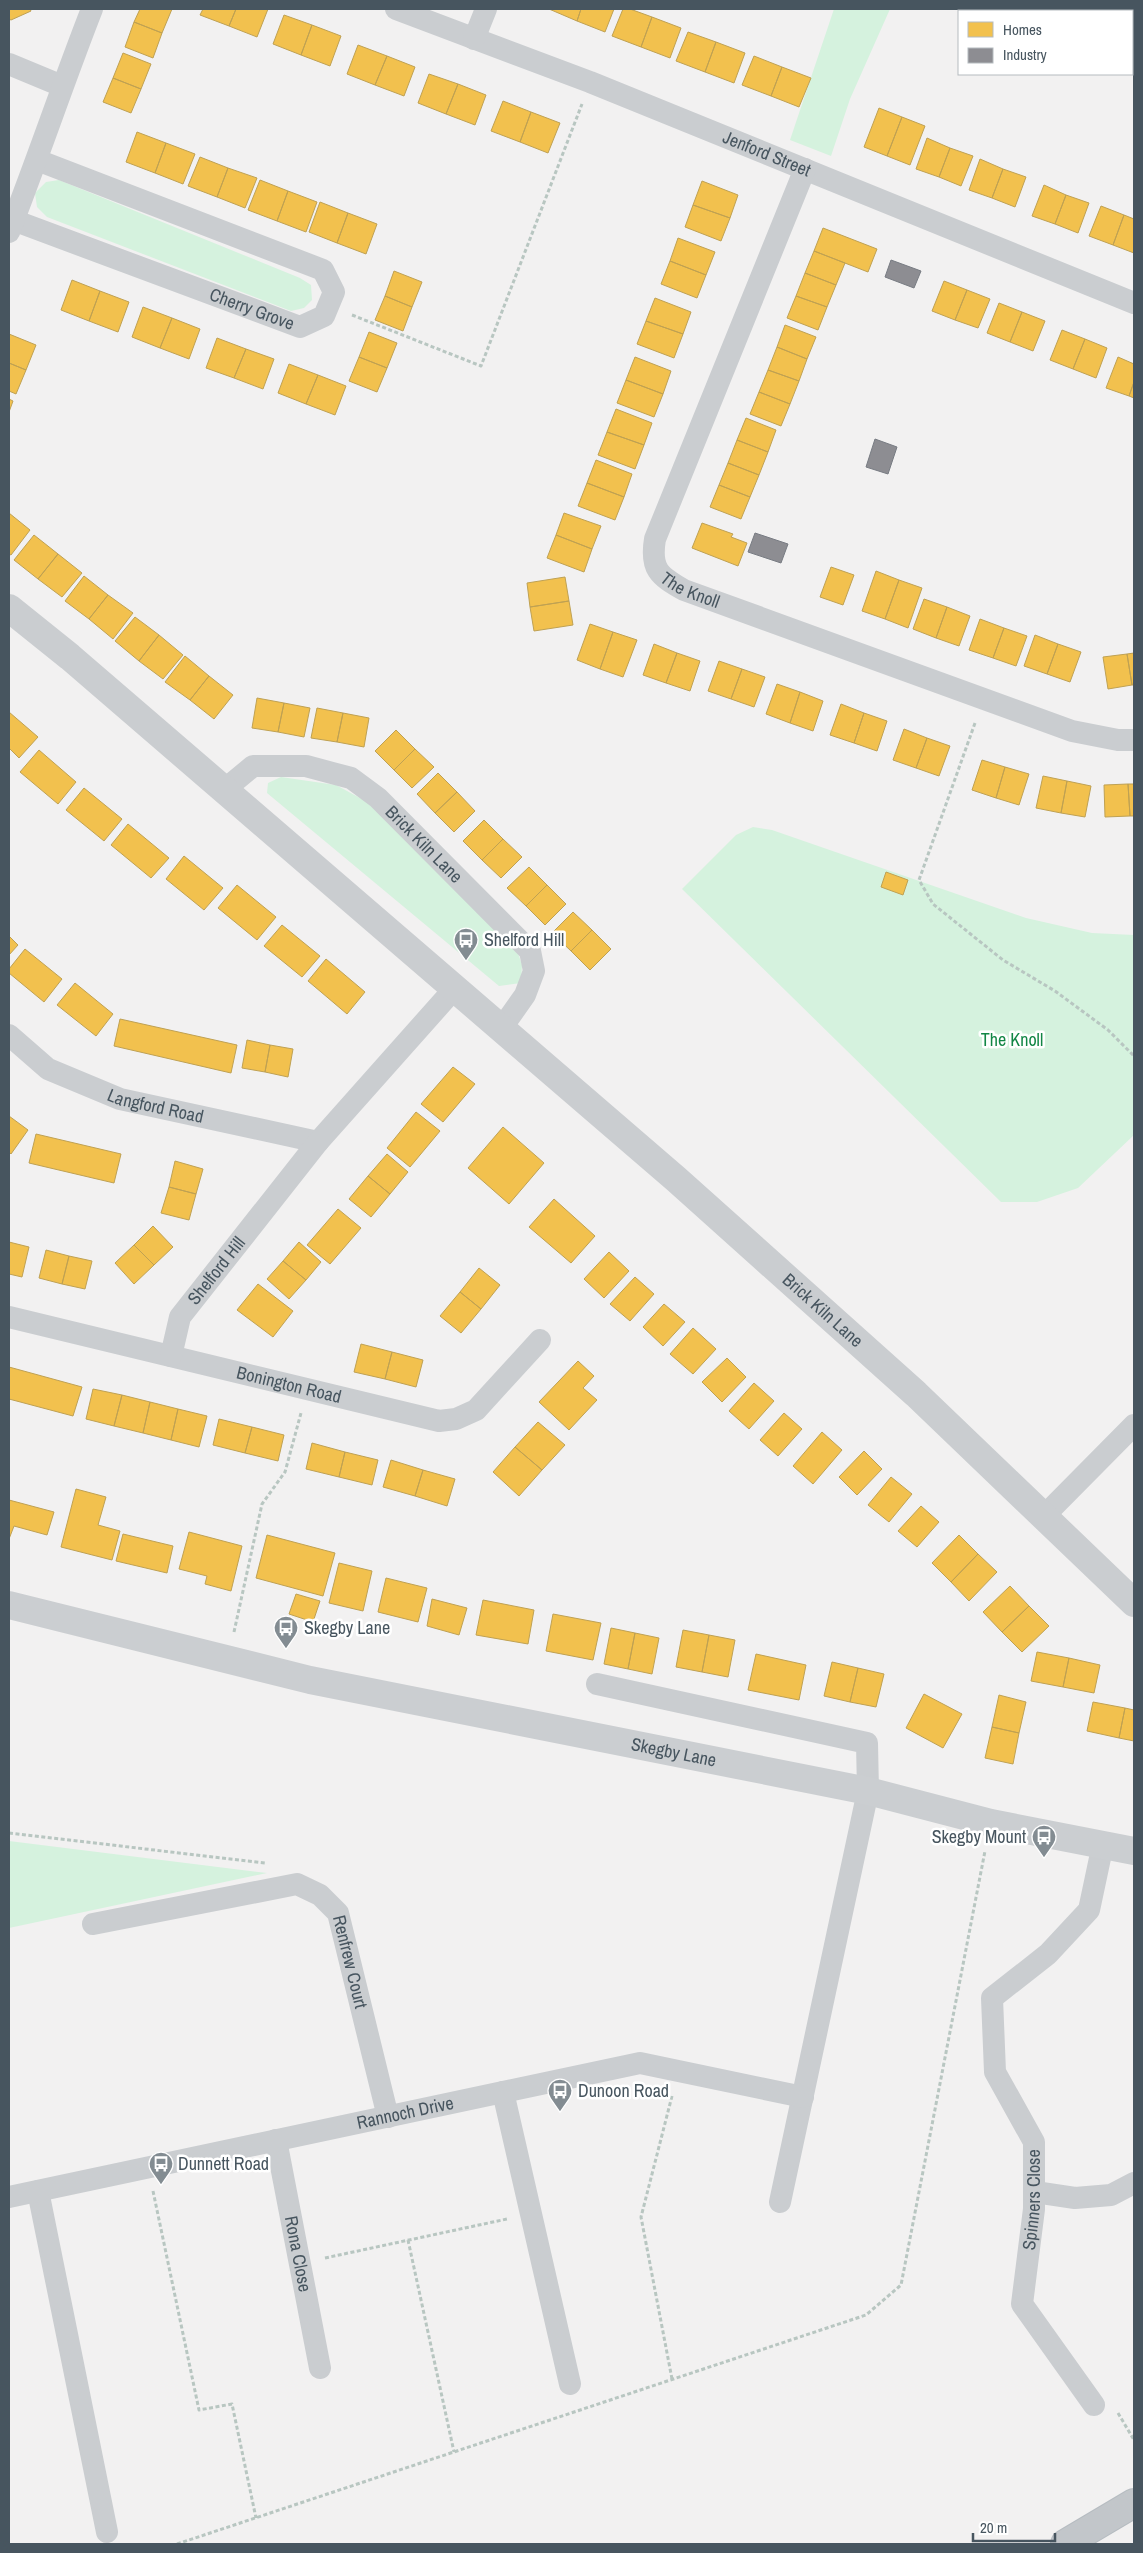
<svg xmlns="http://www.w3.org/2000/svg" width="1143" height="2553" font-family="'Archivo Narrow',sans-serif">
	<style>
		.green { fill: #d5f2de }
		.homes { fill: #f2c14e; stroke: #bfa153 }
		.industry { fill: #8d8d92; stroke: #787c83 }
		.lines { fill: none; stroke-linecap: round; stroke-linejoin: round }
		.trunk-casing { stroke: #b6bcc1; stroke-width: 30 }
		.path { stroke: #b8c6c1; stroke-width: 3; stroke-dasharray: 4 2.5; stroke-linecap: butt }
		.minor { stroke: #cacdd0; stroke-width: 22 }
		.tertiary { stroke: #cacdd0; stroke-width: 28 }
		.secondary { stroke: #cbced1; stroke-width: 28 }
		.trunk { stroke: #c2c6ca; stroke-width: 28 }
		.labels { text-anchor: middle; stroke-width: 5; stroke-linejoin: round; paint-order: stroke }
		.street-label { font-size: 18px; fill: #47555f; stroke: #fff }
		.poi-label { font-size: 18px; fill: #47555f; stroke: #fff; text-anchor: start }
		.park-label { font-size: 18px; fill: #128645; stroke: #fff }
	</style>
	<rect width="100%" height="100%" fill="#f2f1f1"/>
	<path class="green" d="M834,9H890L850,99L831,156L790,140Z
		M1008,9H1134V62L1132,61V11H1014Z
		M59,180L300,278L311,285L312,300L304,308L291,311L47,217L37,207L35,193L46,182Z
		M281,777L336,785L371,804L518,953L522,965L521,983L499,986L267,793L268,783Z
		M753,827L772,830L1026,918L1092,933L1134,935V1135L1078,1188L1037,1202H1001L682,889L736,835Z
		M9,1841L267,1873L9,1928Z"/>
	<path class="homes" d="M9,9H30L31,11L11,20L9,19Z
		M140,9H172L162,33L134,22Z
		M203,9H236L229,26L200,15Z
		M236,9H268L257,37L229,26Z
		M549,9H581L577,21Z
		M581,9H614L605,32L577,21Z
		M623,9H630L652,17L641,47L612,36Z
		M284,15L312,25L301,55L273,44Z
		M652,17L681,28L670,58L641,47Z
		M134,22L162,33L153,58L125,47Z
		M312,25L341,36L330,66L301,55Z
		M688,32L716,42L705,72L676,61Z
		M716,42L745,53L734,83L705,72Z
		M358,45L387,56L375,85L347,74Z
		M123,53L151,64L141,89L113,78Z
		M387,56L415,67L404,96L375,85Z
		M754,56L782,67L771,96L742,85Z
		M782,67L811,78L799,107L771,96Z
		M429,74L458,84L446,114L418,103Z
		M113,78L141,89L131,113L103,102Z
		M458,84L486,95L475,125L446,114Z
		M503,101L531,112L520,142L491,131Z
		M879,108L902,117L887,156L864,147Z
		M531,112L560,123L548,153L520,142Z
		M902,117L925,126L910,165L887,156Z
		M137,132L166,143L155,173L126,162Z
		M927,138L950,148L939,177L916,169Z
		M166,143L195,154L183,184L155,173Z
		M950,148L973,156L961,186L939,177Z
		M200,157L228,168L217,197L188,186Z
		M980,159L1003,169L992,198L969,190Z
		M228,168L257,178L245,208L217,197Z
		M1003,169L1026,177L1015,207L992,198Z
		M260,180L288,191L277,221L248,210Z
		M702,181L738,195L730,218L693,205Z
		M1044,185L1066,195L1055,224L1032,216Z
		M288,191L317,202L306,232L277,221Z
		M1066,195L1089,203L1078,233L1055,224Z
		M320,202L348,213L337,243L309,232Z
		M693,205L730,218L721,241L685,227Z
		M1101,206L1124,215L1113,245L1089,236Z
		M348,213L377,224L366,254L337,243Z
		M1124,215L1134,219V253L1113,245Z
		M823,228L877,249L868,272L814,251Z
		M678,238L715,252L706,275L670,261Z
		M814,251L845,263L836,285L805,273Z
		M670,261L706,275L697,298L661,284Z
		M394,271L422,282L412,307L385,296Z
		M805,273L836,285L827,307L796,296Z
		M72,280L100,291L89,321L61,310Z
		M944,281L967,290L955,320L932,311Z
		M967,290L990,299L978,328L955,320Z
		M100,291L129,302L118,332L89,321Z
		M385,296L412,307L403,331L375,320Z
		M796,296L827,307L818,330L787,318Z
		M655,298L691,312L683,334L646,321Z
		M999,303L1022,312L1010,342L987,333Z
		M143,307L172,318L160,348L132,337Z
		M1022,312L1045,321L1033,351L1010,342Z
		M172,318L200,329L189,359L160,348Z
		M646,321L683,334L674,358L637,344Z
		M785,325L816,337L807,359L777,347Z
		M1062,330L1085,339L1073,369L1050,360Z
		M369,332L397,343L387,368L359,357Z
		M9,334L36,345L26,370L9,363Z
		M217,338L246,349L234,378L206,368Z
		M1085,339L1107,348L1096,378L1073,369Z
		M777,347L807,359L799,381L768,370Z
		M246,349L274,359L263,389L234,378Z
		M359,357L387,368L377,392L349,381Z
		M635,357L671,371L663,394L626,380Z
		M1118,357L1134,364V382L1129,396L1106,388Z
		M9,363L26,370L16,394L9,391Z
		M289,364L318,375L306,404L278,393Z
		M768,370L799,381L790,404L759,392Z
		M318,375L346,386L335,415L306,404Z
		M626,380L663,394L654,417L617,403Z
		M1134,382V398L1129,396Z
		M759,392L790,404L781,426L750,414Z
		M9,399L13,401L9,412Z
		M616,409L652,423L644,445L607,432Z
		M746,418L776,430L768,452L737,440Z
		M607,432L644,445L635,469L598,455Z
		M737,440L768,452L759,475L728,463Z
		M596,460L632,474L624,497L587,483Z
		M728,463L759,475L750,497L719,485Z
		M587,483L624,497L615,520L578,506Z
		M719,485L750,497L741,519L710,507Z
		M9,513L30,530L11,555L9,554Z
		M564,513L601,526L592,549L556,535Z
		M702,523L733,534L731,537L747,543L738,566L692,548Z
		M34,535L58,554L38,579L14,560Z
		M556,535L592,549L584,572L547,558Z
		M58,554L82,573L62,597L38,579Z
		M831,567L854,575L843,605L820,597Z
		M876,571L899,580L885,619L862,611Z
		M84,576L108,595L89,619L65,601Z
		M565,577L569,601L530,607L527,583Z
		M899,580L922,588L908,628L885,619Z
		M108,595L133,613L113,639L89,619Z
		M924,599L947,607L936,638L913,629Z
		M569,601L573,625L534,631L530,607Z
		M947,607L970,616L959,646L936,638Z
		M135,617L159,635L139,661L115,641Z
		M980,619L1004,628L993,658L969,650Z
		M590,624L613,632L600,669L577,660Z
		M1004,628L1027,636L1016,666L993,658Z
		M613,632L637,640L623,677L600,669Z
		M159,635L183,655L163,679L139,661Z
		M1035,635L1058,644L1047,674L1024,666Z
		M654,644L677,653L666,683L643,675Z
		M1058,644L1081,652L1070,682L1047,674Z
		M677,653L700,661L690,691L666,683Z
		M1134,653V685H1132L1127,654Z
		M1127,654L1132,685L1108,689L1103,657Z
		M185,656L209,676L190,700L165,682Z
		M719,661L742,669L731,699L708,691Z
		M742,669L765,677L754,707L731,699Z
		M209,676L233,695L214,719L190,700Z
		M777,684L800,692L790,723L766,714Z
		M800,692L823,701L813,731L790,723Z
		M257,698L284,703L278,732L252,728Z
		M284,703L310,708L304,737L278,732Z
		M841,704L864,713L854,743L830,735Z
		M317,708L343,713L337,742L311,738Z
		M9,712L38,737L19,758L9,748Z
		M343,713L369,718L364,747L337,742Z
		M864,713L887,721L877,751L854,743Z
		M904,729L927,738L916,768L893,760Z
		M396,730L415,749L394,770L375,751Z
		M927,738L950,746L939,776L916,768Z
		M415,749L434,767L412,788L394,770Z
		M39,750L76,782L58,804L20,772Z
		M982,760L1005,767L996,798L972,790Z
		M1005,767L1029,774L1019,805L996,798Z
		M438,773L457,792L435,813L417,794Z
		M1043,776L1067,781L1061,813L1036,808Z
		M1067,781L1091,786L1085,817L1061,813Z
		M1128,784H1134V816H1130Z
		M1128,784L1130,816L1105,817L1104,785Z
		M84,788L122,819L104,841L66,810Z
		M457,792L475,811L454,832L435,813Z
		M484,820L503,839L482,860L463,841Z
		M128,824L169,858L151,878L111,845Z
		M503,839L522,857L501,878L482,860Z
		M184,856L223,888L204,910L166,879Z
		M529,867L547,885L526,906L507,888Z
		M886,872L908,880L903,895L881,887Z
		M237,885L276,917L257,940L218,908Z
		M547,885L566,904L545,925L526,906Z
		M573,912L592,930L571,951L552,933Z
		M282,925L320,956L302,977L264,946Z
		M592,930L611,949L590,970L571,951Z
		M9,936L18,945L9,955Z
		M25,949L62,979L44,1002L9,973V969Z
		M326,959L365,992L347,1014L308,981Z
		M75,983L113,1014L96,1036L57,1005Z
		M120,1019L237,1045L231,1073L114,1046Z
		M247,1040L270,1045L265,1072L242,1068Z
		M270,1045L293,1049L288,1077L265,1072Z
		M453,1067L475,1084L443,1122L421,1104Z
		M416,1112L440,1131L410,1167L387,1148Z
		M9,1116L28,1130L11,1154L9,1152Z
		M503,1127L544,1163L509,1204L468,1168Z
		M36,1134L121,1154L114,1183L29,1163Z
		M387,1154L408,1172L390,1194L368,1176Z
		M175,1161L203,1169L196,1194L169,1187Z
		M368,1176L390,1194L371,1217L349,1199Z
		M169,1187L196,1194L189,1220L161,1213Z
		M554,1199L595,1236L571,1263L529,1227Z
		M338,1209L361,1228L330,1264L307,1245Z
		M153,1226L173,1247L154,1265L134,1245Z
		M9,1242L29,1247L22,1277L9,1274Z
		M299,1242L321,1262L306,1280L283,1261Z
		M134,1245L154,1265L134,1284L115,1263Z
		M46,1250L69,1256L62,1284L39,1278Z
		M609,1252L629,1271L604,1298L584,1279Z
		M69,1256L92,1261L85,1289L62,1284Z
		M283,1261L306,1280L289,1299L267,1279Z
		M479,1268L500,1285L481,1309L460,1292Z
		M635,1277L654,1294L630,1321L610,1304Z
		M258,1284L293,1311L273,1337L237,1310Z
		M460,1292L481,1309L461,1333L440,1316Z
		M664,1304L685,1322L663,1346L643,1327Z
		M693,1328L716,1349L693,1374L670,1354Z
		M361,1344L392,1352L385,1379L354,1372Z
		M392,1352L423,1360L416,1387L385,1379Z
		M727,1358L746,1377L722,1402L702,1382Z
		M578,1361L594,1376L583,1388L597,1400L569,1430L539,1402Z
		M9,1367L82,1387L73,1416L9,1399Z
		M754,1383L774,1401L749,1429L729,1411Z
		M93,1389L122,1395L114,1426L86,1419Z
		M122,1395L150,1402L143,1433L114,1426Z
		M150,1402L178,1409L171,1440L143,1433Z
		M178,1409L207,1416L199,1447L171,1440Z
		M784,1413L802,1429L778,1456L760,1440Z
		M219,1419L252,1427L245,1453L213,1445Z
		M538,1422L565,1445L542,1470L515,1447Z
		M252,1427L284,1435L278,1461L245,1453Z
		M822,1432L842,1450L813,1484L793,1466Z
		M312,1443L345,1452L339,1477L306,1469Z
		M515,1447L542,1470L519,1496L493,1472Z
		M864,1451L882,1469L857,1495L839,1477Z
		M345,1452L378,1460L372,1485L339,1477Z
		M391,1460L423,1470L415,1496L383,1487Z
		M423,1470L455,1479L447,1506L415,1496Z
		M891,1477L912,1494L889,1522L868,1505Z
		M76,1489L106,1497L98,1525L120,1531L112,1560L61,1547Z
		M9,1500L54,1512L47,1535L14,1526L9,1539Z
		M921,1506L939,1522L917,1547L898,1531Z
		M189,1532L242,1546L231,1591L205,1584L207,1576L179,1569Z
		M123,1534L173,1546L167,1573L116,1561Z
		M267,1535L335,1553L323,1596L256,1578Z
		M959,1535L978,1554L951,1582L932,1563Z
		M978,1554L997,1572L969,1601L951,1582Z
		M339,1563L372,1571L363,1611L329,1603Z
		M386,1578L427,1588L418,1622L378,1612Z
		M1010,1586L1029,1606L1002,1632L983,1612Z
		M296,1594L320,1601L313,1622L289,1614Z
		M432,1599L467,1608L459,1635L427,1626Z
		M483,1600L534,1610L528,1644L476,1635Z
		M1029,1606L1049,1626L1022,1652L1002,1632Z
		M553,1614L601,1623L593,1660L546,1651Z
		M611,1628L635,1633L628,1669L604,1664Z
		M683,1630L709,1635L702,1672L676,1667Z
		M635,1633L659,1638L652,1674L628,1669Z
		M709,1635L735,1640L728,1677L702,1672Z
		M1037,1652L1069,1658L1063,1687L1031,1681Z
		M756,1654L806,1665L799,1700L748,1690Z
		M1069,1658L1100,1665L1094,1693L1063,1687Z
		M832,1662L858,1668L850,1702L824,1696Z
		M858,1668L884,1674L876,1707L850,1702Z
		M924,1694L962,1714L943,1748L906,1728Z
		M999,1695L1026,1702L1019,1733L992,1727Z
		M1093,1702L1125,1708L1119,1738L1087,1731Z
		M1125,1708L1134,1710V1741L1119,1738Z
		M992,1727L1019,1733L1013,1764L985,1758Z"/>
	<path class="industry" d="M891,260L921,271L914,288L885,277Z
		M875,439L897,447L888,474L866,467Z
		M755,533L788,544L781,563L748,552Z"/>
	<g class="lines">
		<defs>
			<path id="trunk" d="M1065,2544L1134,2503"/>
		</defs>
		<use href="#trunk" class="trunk-casing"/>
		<path class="path" d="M352,315L481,366L582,104
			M975,723L919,880L933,904L1003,960L1055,991L1108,1030L1134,1056
			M234,1632L262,1504L285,1472L301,1413
			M9,1833L265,1863
			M153,2191L199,2410L232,2404L256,2518
			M408,2240L454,2452
			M325,2258L507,2219
			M672,2379L641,2217L672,2096
			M1118,2413L1134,2440
			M177,2544L866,2315L901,2285L985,1851"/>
		<g class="minor">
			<path id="s1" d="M396,9L590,82L1134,303"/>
			<path d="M474,39L486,9"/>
			<path d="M9,64L62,86"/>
			<path id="s2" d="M805,169L655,539C650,569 659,576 684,590L1072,731L1118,740H1134"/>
			<path id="s3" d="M13,220L300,327L324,316L334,292L323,270L37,160"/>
			<path d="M9,232C38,158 63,83 92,9"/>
			<path id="s4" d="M224,790L253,766H306L351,778L378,798L530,951L534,971L525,995L501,1029"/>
			<path id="s5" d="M9,1035L48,1069L120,1099L318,1142"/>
			<path id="s6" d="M9,1317L439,1421L456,1419L476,1410L540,1340"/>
			<path id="s7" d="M171,1356L180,1317L318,1142L454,989"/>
			<path d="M1044,1516L1134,1425"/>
			<path d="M597,1684L867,1743L868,1791L780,2202"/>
			<path id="s8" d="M93,1924L297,1884L320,1895L338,1913L388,2117"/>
			<path d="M503,2092L570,2384"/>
			<path id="s9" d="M276,2140L320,2368"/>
			<path d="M38,2191L107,2532"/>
			<path d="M1035,2192L1075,2198L1111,2195L1134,2183"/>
			<path id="s10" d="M9,2197L640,2063L803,2097"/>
			<path id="s11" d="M1094,2405L1022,2304L1034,2209V2142L995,2072L992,1998L1048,1954L1089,1910L1103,1844"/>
		</g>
		<path class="tertiary" id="s12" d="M9,608L70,657L676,1179L916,1394L1134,1603"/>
		<path class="secondary" id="s13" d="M9,1605L310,1680L868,1791L991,1823L1134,1851"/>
		<use href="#trunk" class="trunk"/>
	</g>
	<defs>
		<symbol id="bus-pin" viewBox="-11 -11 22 30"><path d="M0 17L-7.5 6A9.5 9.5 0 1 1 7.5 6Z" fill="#838c92" stroke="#fff"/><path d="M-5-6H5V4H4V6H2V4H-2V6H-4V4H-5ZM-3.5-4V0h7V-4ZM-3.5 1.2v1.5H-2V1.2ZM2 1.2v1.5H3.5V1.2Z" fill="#fff"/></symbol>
	</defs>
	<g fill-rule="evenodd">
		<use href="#bus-pin" x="452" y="926" width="28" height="38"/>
		<use href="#bus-pin" x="272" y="1614" width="28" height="38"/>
		<use href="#bus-pin" x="1030" y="1823" width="28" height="38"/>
		<use href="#bus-pin" x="546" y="2077" width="28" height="38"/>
		<use href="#bus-pin" x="147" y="2150" width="28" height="38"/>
	</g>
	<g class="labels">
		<g class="street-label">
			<text dy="6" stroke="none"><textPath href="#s1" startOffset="398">Jenford Street</textPath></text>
			<text dy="6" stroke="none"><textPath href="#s3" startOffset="255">Cherry Grove</textPath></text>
			<text dy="6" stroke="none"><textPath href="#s2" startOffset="470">The Knoll</textPath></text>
			<text dy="6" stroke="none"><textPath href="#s4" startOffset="236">Brick Kiln Lane</textPath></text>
			<text dy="6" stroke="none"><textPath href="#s5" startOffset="166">Langford Road</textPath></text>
			<text dy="6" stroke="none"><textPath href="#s7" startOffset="99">Shelford Hill</textPath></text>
			<text dy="6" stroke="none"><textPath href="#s12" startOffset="1075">Brick Kiln Lane</textPath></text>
			<text dy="6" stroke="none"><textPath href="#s6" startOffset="288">Bonington Road</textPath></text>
			<text dy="6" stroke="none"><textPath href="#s13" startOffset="681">Skegby Lane</textPath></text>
			<text dy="6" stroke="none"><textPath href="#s8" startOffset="309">Renfrew Court</textPath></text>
			<text dy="6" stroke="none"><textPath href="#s10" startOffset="405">Rannoch Drive</textPath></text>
			<text dy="6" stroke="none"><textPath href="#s11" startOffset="229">Spinners Close</textPath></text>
			<text dy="6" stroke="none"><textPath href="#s9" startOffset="116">Rona Close</textPath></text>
		</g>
		<g class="poi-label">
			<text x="484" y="946">Shelford Hill</text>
			<text x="304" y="1634">Skegby Lane</text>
			<text x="1026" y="1843" text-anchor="end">Skegby Mount</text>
			<text x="578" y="2097">Dunoon Road</text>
			<text x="178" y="2170">Dunnett Road</text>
		</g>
		<g class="park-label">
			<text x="1012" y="1046">The Knoll</text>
		</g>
	</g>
	<rect width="1143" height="2553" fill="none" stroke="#47555f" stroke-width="20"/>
	<rect x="958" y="10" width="175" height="65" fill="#ffffff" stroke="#b5bbbf"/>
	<rect x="968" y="22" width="25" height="15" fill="#f2c14e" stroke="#b5bbbf"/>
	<text x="1003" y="35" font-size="15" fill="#47555f">Homes</text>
	<rect x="968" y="48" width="25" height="15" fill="#8d8d92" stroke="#b5bbbf"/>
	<text x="1003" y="60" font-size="15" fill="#47555f">Industry</text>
	<path d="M973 2533v8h82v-8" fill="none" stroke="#47555f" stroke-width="2.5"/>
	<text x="980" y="2533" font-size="15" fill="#47555f" stroke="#ffffff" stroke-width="4" paint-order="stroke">20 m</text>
</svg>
